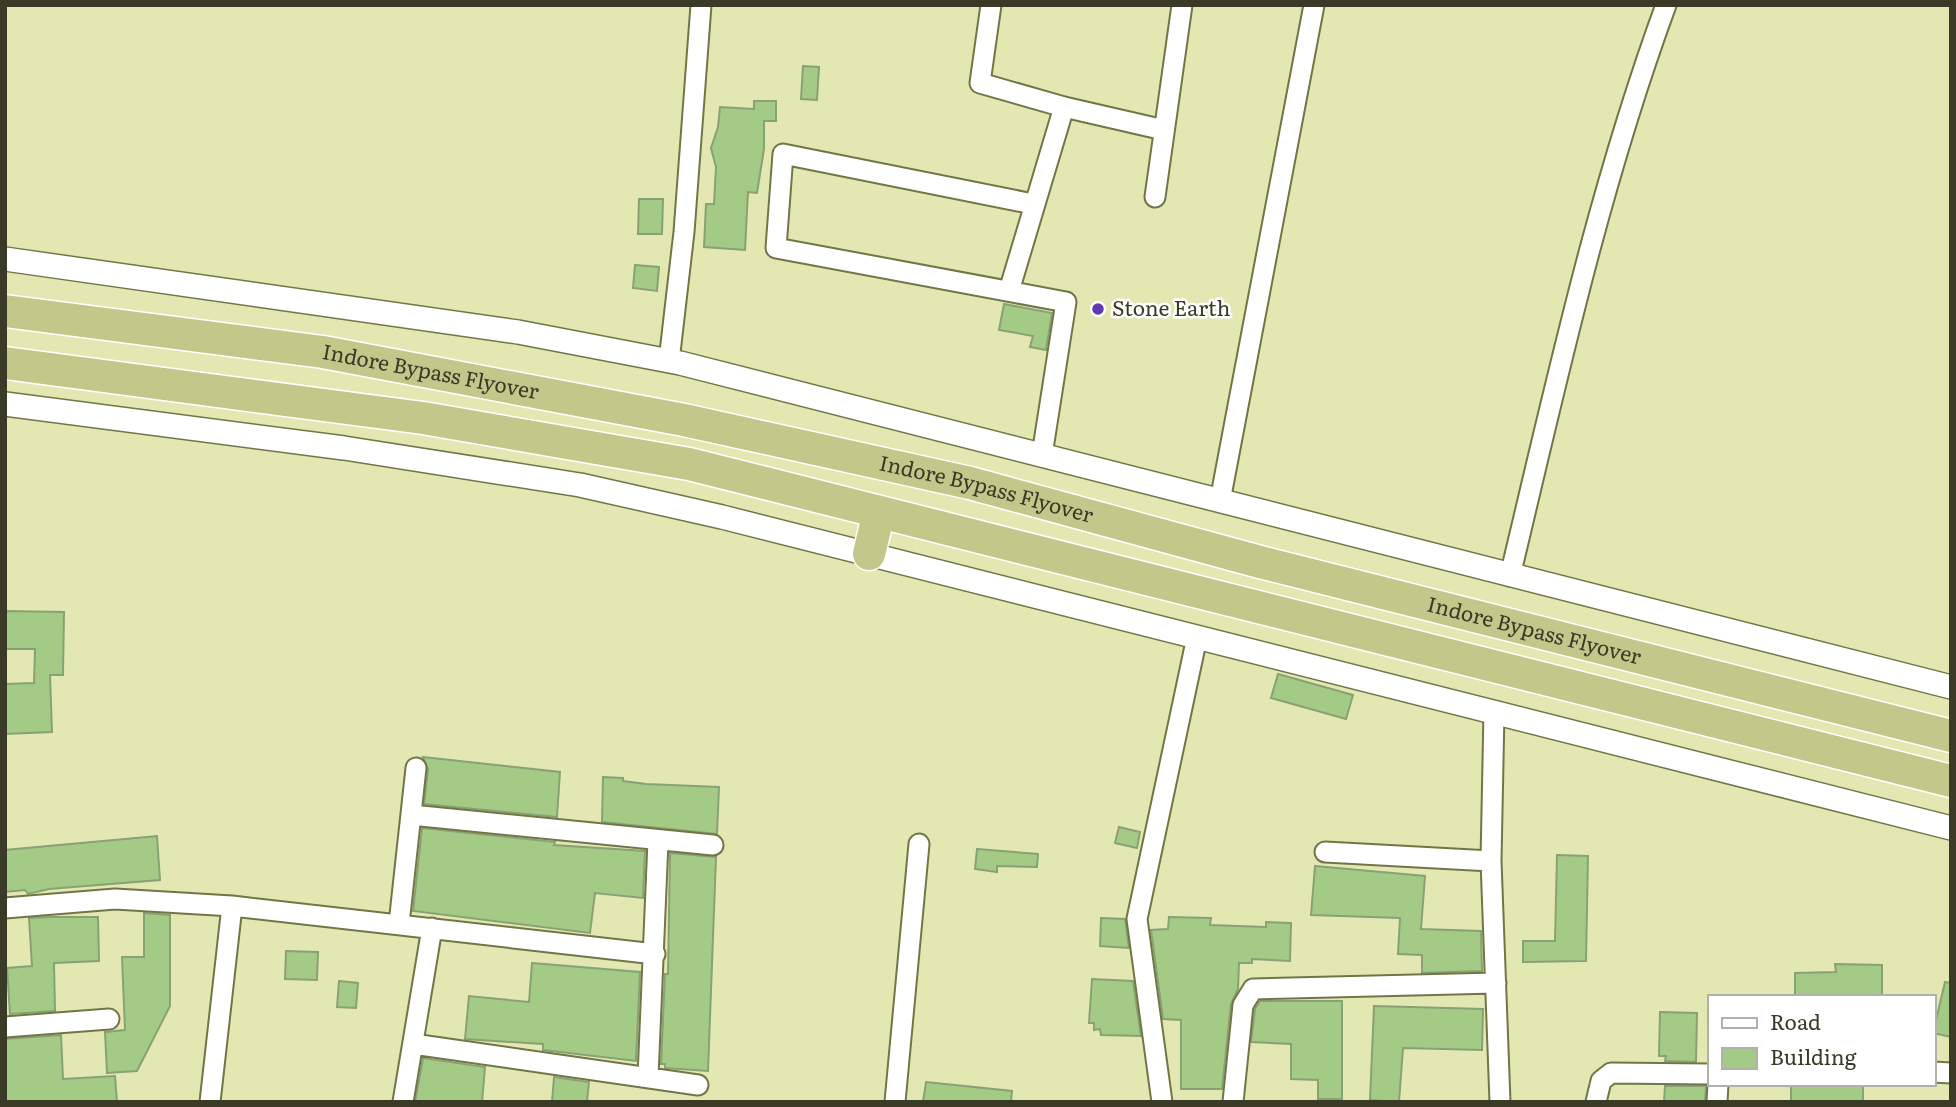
<svg xmlns="http://www.w3.org/2000/svg" width="1956" height="1107" font-family="Literata,serif">
	<style>
		.building { fill: #a4cb85; stroke: #88a175; stroke-width: 2 }
		.lines { fill: none; stroke-linecap: round; stroke-linejoin: round }
		.minor-casing { stroke: #727545; stroke-width: 23 }
		.tertiary-casing { stroke: #727545; stroke-width: 26 }
		.trunk-casing { stroke: #fff; stroke-width: 35 }
		.minor { stroke: #fff; stroke-width: 19 }
		.tertiary { stroke: #fff; stroke-width: 23 }
		.trunk { stroke: #c3c78a; stroke-width: 32 }
		.poi-dot { fill: #5e39b1; stroke: #fff; stroke-width: 2.5 }
		.labels { text-anchor: middle; stroke-width: 5; stroke-linejoin: round; paint-order: stroke }
		.poi-label { font-size: 21px; fill: #393b26; stroke: #fff; text-anchor: start }
		.street-label { font-size: 21px; fill: #393b26; stroke: #fff }
	</style>
	<rect width="100%" height="100%" fill="#e3e8b3"/>
	<path class="building" d="M803,66L819,67L817,100L801,99Z
		M754,101H776V121H764V149L757,193L748,192L745,250L704,247L706,204H714L716,167L711,148L718,127L720,107L754,109Z
		M639,199H663L662,234H638Z
		M635,265L659,267L657,291L633,288Z
		M1004,304L1052,313L1046,350L1030,347L1033,336L999,330Z
		M5,611L64,612L63,675H50L52,732L5,734V684L34,683L35,649H5Z
		M1278,674L1353,695L1346,719L1271,698Z
		M423,757L560,772L557,817L424,804L428,769Z
		M603,777L623,778V781L646,784L719,787L717,834L602,822Z
		M1119,827L1140,832L1137,848L1115,843Z
		M422,828L555,842L554,845L645,851L643,898L595,893L590,933L413,911Z
		M157,836L160,880L49,889L28,894L25,890L5,892V850Z
		M977,849L1038,854L1037,867L997,866V872L975,869Z
		M670,853L716,857L708,1071L665,1068V1064H661L665,974H668Z
		M1557,855L1588,856L1586,961L1523,962V941H1555Z
		M1315,866L1425,876L1421,929L1481,931L1482,971L1422,973V955L1398,954L1400,918L1311,915Z
		M144,913L170,915V1006L137,1071L107,1073L105,1032L125,1030L122,957H144Z
		M50,917H98L99,961L54,963L55,1011L10,1014L7,968L32,966L29,918Z
		M1169,917L1211,918L1210,925L1266,927V922L1291,923L1290,961L1252,959V963H1239L1238,989L1231,1004L1222,1089H1181V1020L1163,1019L1151,930L1168,929Z
		M1101,918L1125,919L1129,948L1100,946Z
		M286,951L318,952L317,980L285,979Z
		M532,963L640,972L636,1061L543,1050V1044L465,1039L469,996L529,1002Z
		M1835,964L1882,965V997H1795V973L1836,972Z
		M1092,979L1133,981L1141,1036L1101,1035L1100,1029L1094,1030V1023H1089Z
		M339,981L358,983L356,1008L337,1007Z
		M1945,982L1951,983V1037L1933,1033Z
		M1260,1001H1342V1099H1318V1080L1291,1079V1044L1251,1042L1255,1009Z
		M1374,1006L1483,1009L1482,1050L1403,1048L1399,1102L1370,1100Z
		M1660,1012L1697,1013L1696,1062L1665,1061L1666,1056H1659Z
		M61,1035L63,1079L115,1076L117,1102H5V1039Z
		M423,1058L485,1067L482,1102H415Z
		M554,1077L589,1082L587,1102H552Z
		M926,1082L1012,1091L1011,1102H923Z
		M1836,1084H1863V1102H1791V1085Z
		M1665,1086H1706L1705,1102H1664Z"/>
	<g class="lines">
		<defs>
			<path id="minor" d="M991,5L980,83L1064,107L1164,130
				M1155,197L1182,5
				M1033,204L783,154L776,248L1066,302L1042,455
				M1009,291L1064,107
				M669,361L684,232L701,5
				M1220,501L1314,5
				M1510,576C1556,384 1598,190 1666,5
				M1494,712L1491,861L1500,1102
				M411,815L713,845
				M1325,852L1491,861
				M5,908L115,899L232,906L655,954
				M399,924L416,768
				M5,1027L109,1019
				M413,1044L698,1085
				M1933,1072L1951,1073
				M648,1077L658,841
				M210,1102L232,906
				M403,1102L432,928
				M895,1102L919,844
				M1162,1102L1137,919L1197,637
				M1233,1102L1243,1005L1253,989L1496,983
				M1596,1102L1601,1081L1611,1073L1709,1074
				M1717,1102L1718,1084"/>
			<path id="tertiary" d="M5,259L518,332L680,363L1951,687
				M5,404L344,448L580,485L722,517L1951,828"/>
			<g id="trunk">
				<path id="s1" d="M5,311L323,352L684,420L970,483L1260,562L1951,736"/>
				<path d="M5,363L423,418L689,464L1951,781"/>
				<path d="M869,554L879,512"/>
			</g>
		</defs>
		<use href="#minor" class="minor-casing"/>
		<use href="#tertiary" class="tertiary-casing"/>
		<use href="#trunk" class="trunk-casing"/>
		<use href="#minor" class="minor"/>
		<use href="#tertiary" class="tertiary"/>
		<use href="#trunk" class="trunk"/>
	</g>
	<circle class="poi-dot" cx="1098" cy="309" r="7"/>
	<g class="labels">
		<g class="poi-label">
			<text x="1112" y="316">Stone Earth</text>
		</g>
		<g class="street-label">
			<text dy="7" stroke="none"><textPath href="#s1" startOffset="430">Indore Bypass Flyover</textPath></text>
			<text dy="7" stroke="none"><textPath href="#s1" startOffset="998">Indore Bypass Flyover</textPath></text>
			<text dy="7" stroke="none"><textPath href="#s1" startOffset="1564">Indore Bypass Flyover</textPath></text>
		</g>
	</g>
	<rect width="1956" height="1107" fill="none" stroke="#393b26" stroke-width="14"/>
	<rect x="1708" y="995" width="228" height="91" fill="#ffffff" stroke="#b0b1a8" stroke-width="2"/>
	<rect x="1722" y="1018" width="35" height="10" fill="#ffffff" stroke="#b0b1a8" stroke-width="2"/>
	<text x="1770" y="1030" font-size="21" fill="#393b26">Road</text>
	<rect x="1722" y="1048" width="35" height="21" fill="#a4cb85" stroke="#b0b1a8" stroke-width="2"/>
	<text x="1770" y="1065" font-size="21" fill="#393b26">Building</text>
</svg>
